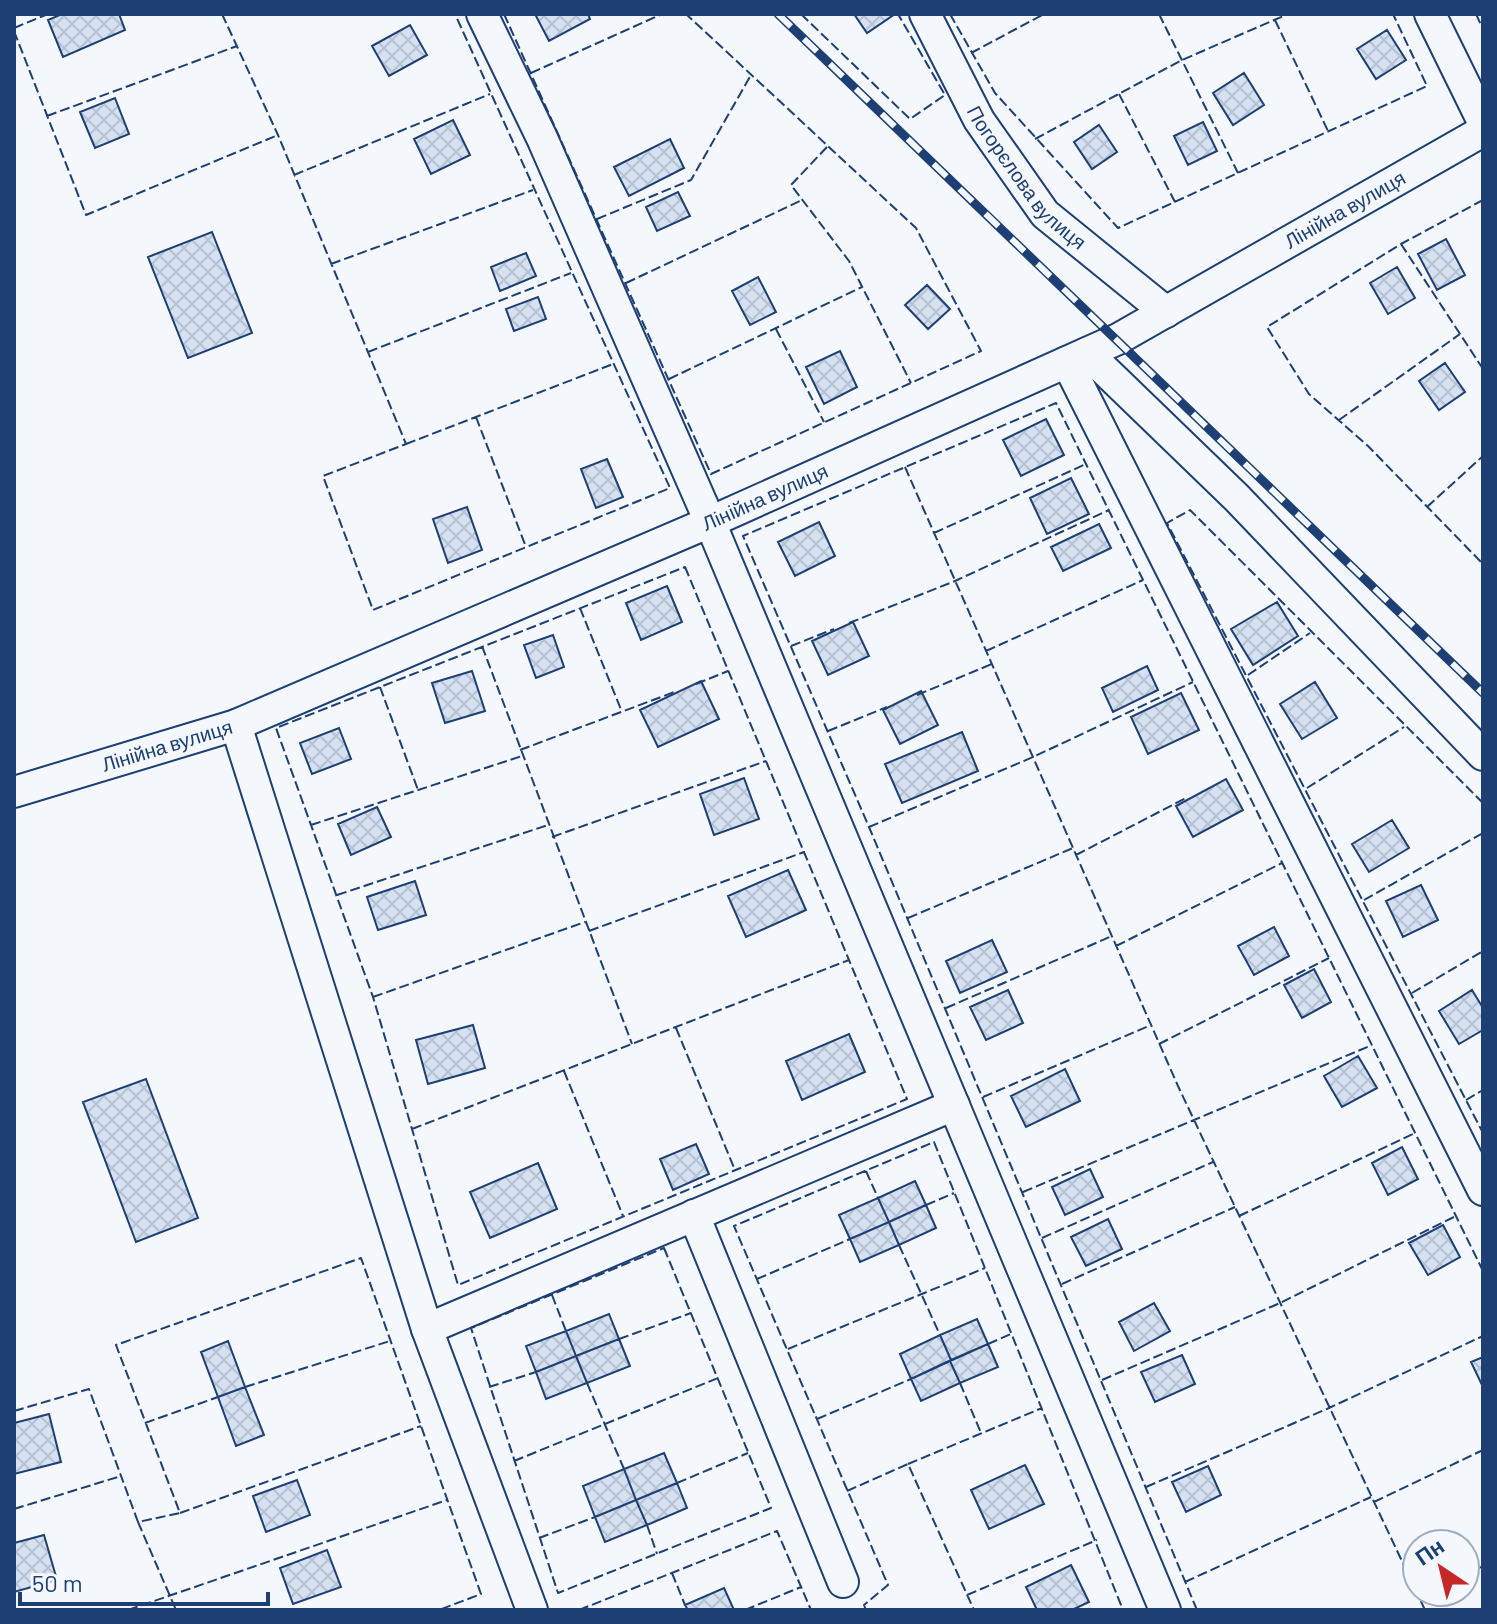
<svg xmlns="http://www.w3.org/2000/svg" width="1497" height="1624" font-family="Barlow,sans-serif">
	<style>
		.building { fill: url(#building-cross-hatch); stroke: #1d3f73; stroke-width: 2 }
		.lines { fill: none; stroke-linecap: round; stroke-linejoin: round }
		.minor-casing { stroke: #1d3f73; stroke-width: 34 }
		.minor { stroke: #f4f7fb; stroke-width: 30 }
		.rail-casing { stroke: #1d3f73; stroke-width: 9 }
		.rail { stroke: #f4f7fb; stroke-width: 6; stroke-dasharray: 18; stroke-linecap: butt }
		.fence { stroke: #1d3f73; stroke-width: 2; stroke-dasharray: 10 4; stroke-linecap: butt }
		.labels { text-anchor: middle; stroke-width: 6; stroke-linejoin: round; paint-order: stroke }
		.street-label { font-size: 20px; fill: #1d3f73; stroke: #f4f7fb }
	</style>
	<defs>
		<pattern id="building-cross-hatch" width="8" height="8" patternUnits="userSpaceOnUse" patternTransform="scale(2)"><rect width="8" height="8" fill="#d5e0f0"/><path d="M0 0l8 8M0 8l8-8" fill="none" stroke="#b6c1d1"/></pattern>
	</defs>
	<rect width="100%" height="100%" fill="#f4f7fb"/>
	<path class="building" d="M62,14H119L125,30L63,57L48,20Z
		M535,14H588L590,19L549,41Z
		M854,14H890L892,16L867,33Z
		M410,25L427,55L389,76L372,46Z
		M1387,30L1406,60L1376,79L1357,49Z
		M1244,73L1264,105L1233,125L1213,93Z
		M115,98L129,134L95,148L80,112Z
		M453,120L470,155L431,174L414,139Z
		M1203,122L1217,151L1188,165L1174,136Z
		M1099,125L1117,152L1092,169L1074,142Z
		M670,139L684,168L629,196L614,167Z
		M678,192L690,216L657,231L646,207Z
		M212,232L252,333L188,358L148,257Z
		M1446,239L1465,275L1437,290L1418,254Z
		M526,253L536,276L500,291L491,267Z
		M1397,267L1415,298L1388,314L1370,283Z
		M758,277L776,312L750,325L732,291Z
		M927,285L950,309L928,329L905,305Z
		M538,297L546,319L514,331L506,309Z
		M840,351L857,387L824,404L806,367Z
		M1445,363L1465,392L1439,410L1419,381Z
		M1046,419L1064,455L1021,476L1003,440Z
		M607,459L623,497L596,508L581,469Z
		M1071,478L1089,514L1047,534L1030,498Z
		M467,507L482,550L448,563L433,519Z
		M819,522L835,556L795,576L778,542Z
		M1099,524L1111,548L1063,571L1051,547Z
		M667,586L682,622L641,640L626,603Z
		M1277,602L1298,636L1253,665L1231,629Z
		M853,622L869,656L828,675L812,641Z
		M553,635L564,667L536,678L524,645Z
		M1147,666L1158,690L1113,712L1102,688Z
		M472,671L485,711L445,723L432,683Z
		M701,681L719,719L658,747L640,710Z
		M1315,682L1337,718L1302,739L1280,704Z
		M921,691L938,725L900,744L883,710Z
		M1181,693L1199,730L1148,754L1131,717Z
		M339,728L351,759L312,774L300,743Z
		M962,732L978,771L902,803L885,764Z
		M744,778L759,819L714,835L700,794Z
		M1226,779L1243,810L1193,837L1176,806Z
		M377,807L391,837L351,855L338,824Z
		M1392,820L1409,848L1369,872L1352,844Z
		M788,870L806,910L746,937L728,896Z
		M415,881L426,915L378,930L367,897Z
		M1421,885L1438,920L1403,937L1386,901Z
		M1274,927L1289,956L1254,975L1238,946Z
		M992,940L1007,972L960,993L946,961Z
		M1314,969L1331,1002L1302,1018L1284,985Z
		M1008,990L1023,1023L986,1040L970,1007Z
		M1472,990L1483,1008V1030L1459,1044L1439,1011Z
		M473,1025L485,1068L428,1084L416,1040Z
		M849,1034L865,1072L802,1100L786,1061Z
		M1358,1056L1377,1088L1342,1107L1324,1076Z
		M1065,1069L1080,1101L1026,1127L1011,1096Z
		M146,1079L198,1218L136,1242L83,1102Z
		M696,1144L709,1174L673,1190L660,1159Z
		M1402,1147L1418,1179L1388,1195L1372,1163Z
		M538,1163L557,1209L490,1238L470,1192Z
		M1090,1169L1103,1197L1065,1215L1052,1187Z
		M915,1181L926,1205L889,1222L878,1198Z
		M878,1198L889,1222L850,1239L839,1215Z
		M926,1205L936,1228L899,1245L889,1222Z
		M1108,1219L1122,1249L1086,1266L1071,1237Z
		M889,1222L899,1245L860,1262L850,1239Z
		M1443,1225L1460,1257L1428,1275L1409,1243Z
		M1154,1303L1170,1331L1134,1351L1119,1322Z
		M609,1314L619,1339L576,1356L566,1331Z
		M977,1319L988,1344L951,1360L940,1335Z
		M566,1331L576,1356L536,1372L526,1346Z
		M940,1335L951,1360L911,1379L900,1354Z
		M619,1339L630,1366L587,1383L576,1356Z
		M228,1341L245,1387L218,1397L201,1352Z
		M988,1344L998,1367L960,1383L950,1361Z
		M1182,1355L1195,1384L1155,1402L1141,1372Z
		M576,1356L587,1383L546,1399L536,1372Z
		M1483,1357V1387L1471,1362Z
		M950,1361L960,1383L921,1401L911,1379Z
		M245,1387L264,1435L236,1446L218,1397Z
		M49,1414L61,1462L14,1474V1423Z
		M664,1453L677,1483L636,1500L624,1469Z
		M1025,1465L1044,1504L989,1529L971,1490Z
		M1208,1466L1221,1495L1186,1512L1172,1482Z
		M624,1469L636,1500L595,1517L583,1486Z
		M297,1480L310,1515L266,1532L253,1496Z
		M677,1483L687,1508L647,1525L636,1500Z
		M636,1500L647,1525L605,1542L595,1517Z
		M44,1535L57,1580L14,1592V1543Z
		M327,1550L341,1587L293,1604L280,1568Z
		M1071,1565L1089,1602L1072,1610H1037L1026,1587Z
		M724,1588L734,1610H688L685,1605Z"/>
	<g class="lines">
		<defs>
			<g id="minor">
				<path d="M482,14L542,138L710,522L1165,1610"/>
				<path id="s1" d="M925,14L979,120L1045,214L1166,312"/>
				<path d="M1430,14L1483,122"/>
				<path d="M1087,353L1237,498L1483,755"/>
				<path d="M1067,362L1483,1190"/>
				<path d="M236,725L427,1329L532,1610"/>
				<path id="s2" d="M14,792L236,725L710,522L1118,339L1483,131"/>
				<path d="M694,1215L843,1582"/>
				<path d="M427,1329L954,1105"/>
			</g>
		</defs>
		<use href="#minor" class="minor-casing"/>
		<use href="#minor" class="minor"/>
		<defs>
			<path id="rail" d="M778,14L1483,693"/>
		</defs>
		<use href="#rail" class="rail-casing"/>
		<use href="#rail" class="rail"/>
		<path class="fence" d="M222,14L278,135L406,444L323,476L373,610L670,488L455,14
			M504,14L711,474L981,351L916,228L686,14
			M801,14L910,119L945,95L898,14
			M950,14L995,93L1118,228L1427,86L1393,14
			M1159,14L1238,173
			M1476,14L1483,29
			M1275,20L1328,131
			M14,28L48,14
			M14,31L86,215L278,135
			M971,53L1044,14
			M531,73L662,14
			M1119,94L1175,202
			M47,116L237,46
			M1035,139L1182,60L1288,14
			M827,147L791,185L849,261L911,383
			M294,175L490,94
			M1483,200L1401,244L1267,327L1309,394L1368,446L1483,564
			M597,219L691,180L751,75
			M1401,244L1483,369
			M331,264L533,190
			M626,283L802,200
			M776,329L824,422
			M368,352L571,273
			M669,379L862,287
			M476,417L526,547
			M1339,420L1460,334
			M406,444L613,364
			M905,467L1178,1086L1425,1610
			M1427,507L1483,456
			M934,533L1086,464
			M685,567L907,1099L458,1285L373,997L276,728Z
			M580,608L622,712
			M849,623L955,581L1109,510
			M482,646L632,1044
			M791,646L834,629
			M986,651L1143,580
			M1248,675L1310,633
			M696,684L728,671
			M380,687L418,790
			M917,695L992,664
			M828,731L887,707
			M520,750L677,691
			M1307,788L1404,727
			M1483,803L1190,510L1167,523L1483,1133
			M311,825L522,756
			M869,827L1033,757L1193,682
			M552,837L766,761
			M1076,855L1186,798
			M337,895L548,825
			M1364,900L1483,833
			M908,918L1073,848
			M589,931L804,852
			M1116,946L1282,863
			M1412,993L1483,951
			M373,997L585,922
			M946,1008L1112,936
			M676,1028L735,1170
			M1159,1044L1329,958
			M564,1071L623,1216
			M983,1097L1151,1025
			M1466,1100L1483,1090
			M412,1129L849,960
			M866,1171L878,1198
			M1023,1192L1372,1045
			M926,1205L954,1193
			M1239,1216L1415,1133
			M1042,1238L1213,1162
			M899,1245L940,1335
			M664,1248L771,1508L558,1593L471,1328Z
			M757,1279L850,1239
			M1062,1284L1235,1207
			M552,1295L566,1331
			M619,1339L691,1313
			M988,1344L1011,1334
			M788,1349L985,1268
			M1102,1380L1280,1303L1456,1216
			M587,1383L624,1469
			M960,1383L981,1433
			M245,1387L390,1341
			M489,1387L536,1372
			M14,1411L89,1389L138,1522L180,1513L116,1345L361,1258L481,1594L439,1610
			M817,1419L911,1379
			M145,1423L218,1397
			M514,1461L718,1378
			M908,1464L1042,1408
			M677,1483L748,1453
			M1146,1487L1329,1408L1483,1336
			M847,1491L908,1464L974,1610
			M1374,1502L1483,1450
			M14,1509L121,1476
			M180,1513L421,1426
			M138,1522L176,1610
			M647,1525L657,1554
			M539,1538L595,1517
			M672,1573L685,1605
			M1465,1576L1483,1566
			M1185,1582L1371,1497
			M967,1595L1097,1540
			M1420,1600L1435,1592
			M128,1610L447,1500
			M579,1610L777,1531L811,1610
			M745,1610L801,1587
			M866,1610L864,1605L888,1585L734,1226L934,1142L1123,1610
			M1197,1610L869,827L743,536L1056,403L1483,1271"/>
	</g>
	<g class="labels">
		<g class="street-label">
			<text dy="7" stroke="none"><textPath href="#s1" startOffset="194">Погорєлова вулиця</textPath></text>
			<text dy="7" stroke="none"><textPath href="#s2" startOffset="1456">Лінійна вулиця</textPath></text>
			<text dy="7" stroke="none"><textPath href="#s2" startOffset="808">Лінійна вулиця</textPath></text>
			<text dy="7" stroke="none"><textPath href="#s2" startOffset="160">Лінійна вулиця</textPath></text>
		</g>
	</g>
	<rect width="1497" height="1624" fill="none" stroke="#1d3f73" stroke-width="32"/>
	<g transform="translate(1441 1568) rotate(325)"><circle r="38" fill="#f4f7fb" stroke="#9eadc5" stroke-width="2"/>
	<path d="M0-6L14 30L0 20L-14 30Z" fill="#c62828"/>
	<text y="-12" font-size="22" font-weight="bold" text-anchor="middle" fill="#1d3f73">Пн</text>
	</g>
	<path d="M20 1592v12h248v-12" fill="none" stroke="#1d3f73" stroke-width="4"/>
	<text x="32" y="1592" font-size="24" fill="#1d3f73" stroke="#f4f7fb" stroke-width="6" paint-order="stroke">50 m</text>
</svg>
